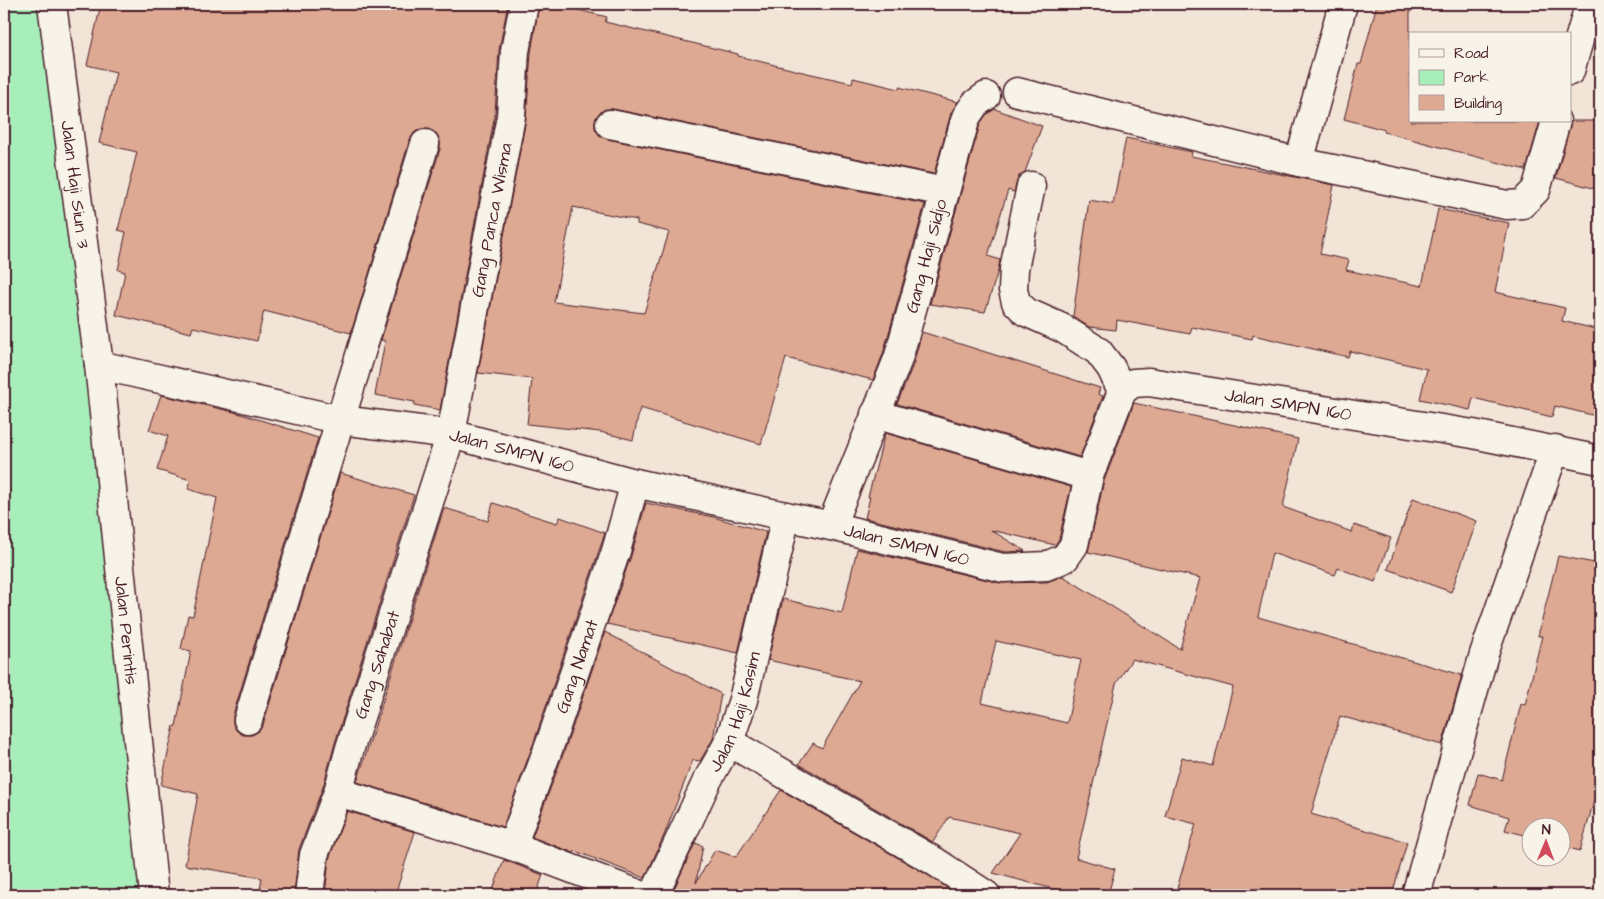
<svg xmlns="http://www.w3.org/2000/svg" width="1604" height="899" font-family="'Architects Daughter',sans-serif">
	<style>
		.green { fill: #a7eebb; stroke: #788673 }
		.building { fill: #dea992; stroke: #4a1f2b; fill-rule: evenodd }
		.lines { fill: none; stroke-linecap: round; stroke-linejoin: round }
		.street-casing { stroke: #4a1f2b; stroke-width: 31 }
		.street { stroke: #f7f3e8; stroke-width: 28 }
		.labels { text-anchor: middle; stroke-width: 4.5; stroke-linejoin: round; paint-order: stroke }
		.street-label { font-size: 18px; fill: #4a1f2b; stroke: #f7f3e8 }
	</style>
	<rect width="100%" height="100%" fill="#f2e4d7"/>
	<filter id="ink" filterUnits="userSpaceOnUse"><feTurbulence type="fractalNoise" baseFrequency=".02" numOctaves="2"/><feDisplacementMap in="SourceGraphic" scale="10" xChannelSelector="R" yChannelSelector="G"/><feConvolveMatrix kernelMatrix="1 2 1 2 8 2 1 2 1" color-interpolation-filters="sRGB"/></filter>
	<g filter="url(#ink)">
		<path class="green" d="M4,4H48L154,895H4Z"/>
		<path class="building" d="M101,4H508L499,50L495,114L440,410L414,405L415,402L375,395L385,341L381,340L440,149V141L437,134L429,129H421L415,132L410,139L351,333L264,311L257,341L193,327L191,333L116,315L125,272L118,270L126,232L118,230L137,152L99,143L116,72L87,65Z
			M539,4H554L607,17L605,22L738,54V56L807,73L852,83L853,78L899,89V87L958,102L951,113L934,174L613,109H605L599,113L595,120V129L600,136L607,139L925,204L883,354L873,380L786,358L761,444L640,408L633,440L600,432L527,424L532,379L478,373L526,119L531,53ZM573,207L637,220V224L669,232L644,313L554,302Z
			M1377,4H1410V121H1540L1526,170L1384,132L1385,130L1344,119L1358,64H1361Z
			M995,109L1042,126L1025,172L1019,176L1014,192L1008,190L988,256L1000,260L998,271L985,312L930,304L980,124L986,115Z
			M1571,121H1600V190L1556,178Z
			M1126,138L1192,152L1191,156L1334,185L1320,254L1349,260L1346,270L1422,286L1438,209L1509,223L1495,292L1565,308L1562,321L1600,330V417L1555,406L1552,417L1473,398L1470,410L1420,399L1427,369L1350,351L1348,357L1253,335L1252,339L1192,327L1190,334L1117,320L1116,330L1089,327L1073,316L1089,200L1113,204Z
			M922,332L1100,388L1098,394L1103,396L1080,457L897,404L913,365Z
			M161,395L238,413L318,438L233,715V724L236,730L243,735H252L259,731L263,725L340,473L414,495L335,743L323,787L299,849L294,895H259L262,878L185,865L198,794L161,785L174,726H176L191,651L181,649L188,615L193,616L217,498L188,489L191,480L157,470L168,436L149,430Z
			M1134,403L1298,439L1283,507L1352,532L1354,525L1391,538L1375,582L1338,568L1335,575L1272,553L1258,617L1462,675L1442,745L1340,716L1311,814L1407,842L1392,895H1175L1196,824L1165,816L1182,757L1213,766L1233,687L1132,659L1116,684L1076,858L1115,869L1108,895H1076L993,873L1020,833L949,817L933,842L799,764L813,743L822,748L860,681L768,660L783,599L842,613L857,549L1000,583L1047,582L1063,576L1180,649L1200,578L1088,552L1104,481ZM996,641L1081,660L1067,723L982,703Z
			M885,433L1071,487L1059,539L1055,545L991,530L1025,551L1005,552L865,518L870,497H868Z
			M1413,498L1477,521L1451,592L1388,569Z
			M493,503L557,523L560,517L605,533L535,739L503,827L357,782L444,508L488,521Z
			M646,503L713,517L766,532L738,653L607,624L631,556Z
			M1558,556L1600,564V779L1580,851L1562,846V826H1532V837L1505,830L1509,817L1470,805L1478,773L1502,780L1521,704L1525,705L1542,636H1538Z
			M605,632L721,694L713,739L700,761L693,760L665,833L645,878L575,851L574,853L532,837L565,749Z
			M781,790L926,874L958,895H690L674,889L695,843L703,846L696,883L715,850L736,857Z
			M347,811L415,832L395,895H325L329,859Z
			M504,860L543,875L536,895H491Z"/>
		<g class="lines">
			<defs>
				<g id="street">
					<path id="s1" d="M52,4L99,365L154,895"/>
					<path d="M1570,71L1589,6"/>
					<path d="M1017,92L1299,162L1507,205L1522,204L1536,190L1556,121"/>
					<path d="M610,124L945,192L898,359L831,526"/>
					<path d="M1299,162L1343,4"/>
					<path d="M1031,186L1014,269L1013,290L1016,302L1026,312L1062,328L1098,351L1111,368L1122,391"/>
					<path d="M945,192L966,117L975,104L986,96"/>
					<path id="s2" d="M99,365L341,420L451,434L635,483L831,526L1003,568L1046,566L1065,558L1074,545L1089,476L1122,391L1133,383L1149,382L1473,434L1600,460"/>
					<path d="M875,414L1089,476"/>
					<path d="M248,720L425,144"/>
					<path d="M729,742L934,861L986,895"/>
					<path d="M338,792L512,846L641,895"/>
					<path id="s3" d="M512,846L550,744L616,551L635,483"/>
					<path id="s4" d="M309,895L314,855L338,792L350,748L451,434L511,116L515,51L524,4"/>
					<path id="s5" d="M654,895L707,781L729,742L743,700L786,516"/>
					<path d="M1416,895L1484,654L1555,449"/>
				</g>
			</defs>
			<use href="#street" class="street-casing"/>
			<use href="#street" class="street"/>
		</g>
	</g>
	<g class="labels">
		<g class="street-label">
			<text dy="6" stroke="none"><textPath href="#s1" startOffset="182">Jalan Haji Siun 3</textPath></text>
			<text dy="6" stroke="none"><textPath href="#s4" startOffset="701">Gang Panca Wisma</textPath></text>
			<text transform="translate(926 256) rotate(-75)" y="6">Gang Haji Sidjo</text>
			<text dy="6" stroke="none"><textPath href="#s2" startOffset="1339">Jalan SMPN 160</textPath></text>
			<text dy="6" stroke="none"><textPath href="#s2" startOffset="422">Jalan SMPN 160</textPath></text>
			<text dy="6" stroke="none"><textPath href="#s2" startOffset="828">Jalan SMPN 160</textPath></text>
			<text dy="6" stroke="none"><textPath href="#s1" startOffset="631">Jalan Perintis</textPath></text>
			<text dy="6" stroke="none"><textPath href="#s4" startOffset="241">Gang Sahabat</textPath></text>
			<text dy="6" stroke="none"><textPath href="#s3" startOffset="191">Gang Namat</textPath></text>
			<text dy="6" stroke="none"><textPath href="#s5" startOffset="201">Jalan Haji Kasim</textPath></text>
		</g>
	</g>
	<rect width="1604" height="899" fill="none" stroke="#f7f3e8" stroke-width="20"/>
	<rect x="10" y="10" width="1584" height="879" fill="none" stroke="#4a1f2b" stroke-width="2" filter="url(#ink)"/>
	<rect x="1409" y="32" width="162" height="90" fill="#f7f3e8" stroke="#b29e9c"/>
	<rect x="1419" y="49" width="25" height="8" fill="#f7f3e8" stroke="#b29e9c"/>
	<text x="1454" y="58" font-size="15" fill="#4a1f2b">Road</text>
	<rect x="1419" y="70" width="25" height="15" fill="#a7eebb" stroke="#b29e9c"/>
	<text x="1454" y="82" font-size="15" fill="#4a1f2b">Park</text>
	<rect x="1419" y="95" width="25" height="15" fill="#dea992" stroke="#b29e9c"/>
	<text x="1454" y="108" font-size="15" fill="#4a1f2b">Building</text>
	<g transform="translate(1546 842) rotate(1)"><circle r="24" fill="#f7f3e8" stroke="#b29e9c"/>
	<path d="M0-4L9 19L0 12L-9 19Z" fill="#d1495b"/>
	<text y="-8" font-size="14" font-weight="bold" text-anchor="middle" fill="#4a1f2b">N</text>
	</g>
</svg>
